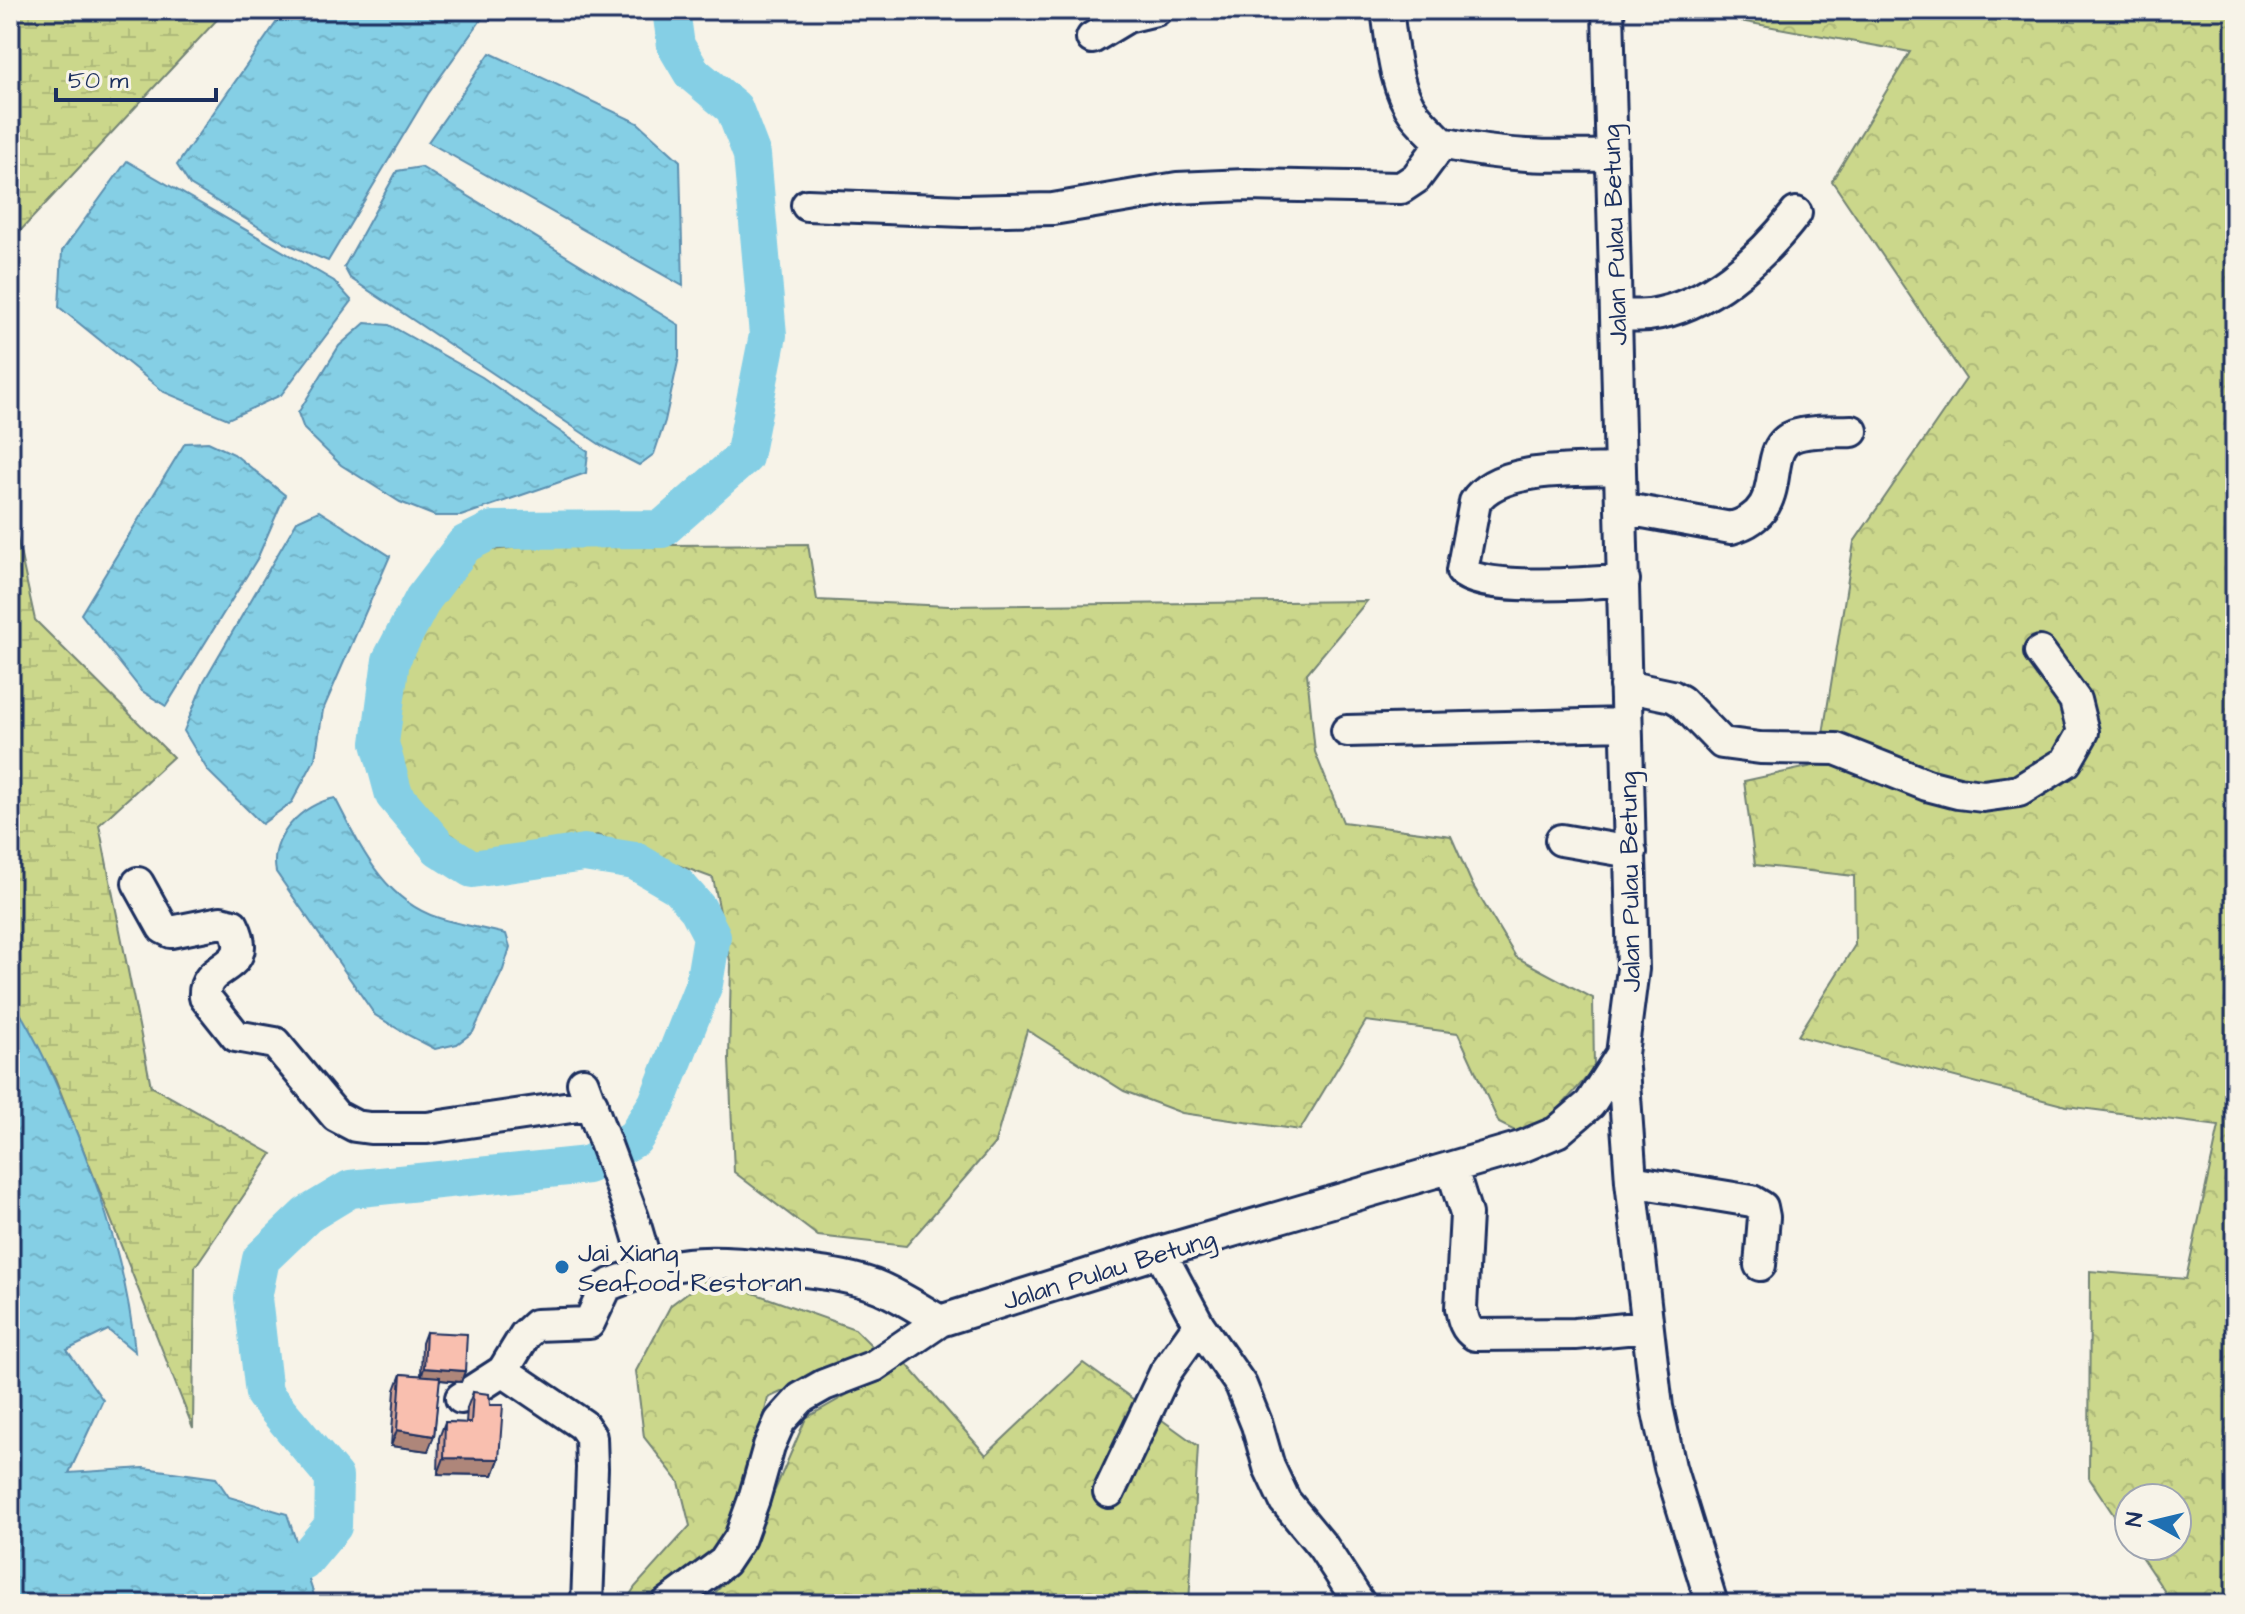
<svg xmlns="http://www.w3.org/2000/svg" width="2245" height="1614" font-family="'Architects Daughter',sans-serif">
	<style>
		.forest { fill: url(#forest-crowns); stroke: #738374; stroke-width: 2 }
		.wetland { fill: url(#wetland-marsh); stroke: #738374; stroke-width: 2 }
		.water { fill: url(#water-ripples); stroke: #5b8faf; stroke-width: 2 }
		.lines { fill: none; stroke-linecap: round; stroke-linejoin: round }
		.river { stroke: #85cfe5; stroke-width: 38 }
		.minor-casing { stroke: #1b2f5e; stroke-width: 36 }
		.minor { stroke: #f7f3e8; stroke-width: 30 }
		.wall { fill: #d6a496; stroke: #1b2f5e; stroke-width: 2 }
		.shaded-wall { fill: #ae867a; stroke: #1b2f5e; stroke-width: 2 }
		.building { fill: #f9bfaf; stroke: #1b2f5e; stroke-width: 2 }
		.poi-dot { fill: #1f6fb2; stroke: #f7f3e8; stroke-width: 3 }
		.labels { text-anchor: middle; stroke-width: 8; stroke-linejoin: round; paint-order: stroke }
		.street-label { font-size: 26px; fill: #1b2f5e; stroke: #f7f3e8 }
		.poi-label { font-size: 26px; fill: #1b2f5e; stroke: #f7f3e8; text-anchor: start }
	</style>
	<defs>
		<pattern id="forest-crowns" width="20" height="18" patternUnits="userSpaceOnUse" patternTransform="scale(2)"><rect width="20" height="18" fill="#cbd78b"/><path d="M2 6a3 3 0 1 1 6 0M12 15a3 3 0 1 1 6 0" fill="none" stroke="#aeb97a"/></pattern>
		<pattern id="wetland-marsh" width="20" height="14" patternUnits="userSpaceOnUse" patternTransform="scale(2)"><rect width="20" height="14" fill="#cbd78b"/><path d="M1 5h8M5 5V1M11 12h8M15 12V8" fill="none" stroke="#aeb97a"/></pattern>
		<pattern id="water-ripples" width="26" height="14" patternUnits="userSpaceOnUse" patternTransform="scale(2)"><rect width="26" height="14" fill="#85cfe5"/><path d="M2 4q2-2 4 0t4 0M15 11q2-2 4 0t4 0" fill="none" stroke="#72b2c7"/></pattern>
	</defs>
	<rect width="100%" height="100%" fill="#f7f3e8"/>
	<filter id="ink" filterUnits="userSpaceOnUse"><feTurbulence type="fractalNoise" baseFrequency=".0125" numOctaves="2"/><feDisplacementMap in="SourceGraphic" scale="16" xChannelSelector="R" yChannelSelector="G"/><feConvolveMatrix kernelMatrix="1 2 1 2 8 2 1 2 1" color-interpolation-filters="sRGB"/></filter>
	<g filter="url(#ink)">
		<path class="forest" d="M1680,10H2235V1604H2173L2134,1546H2177V1498H2129V1538L2089,1478L2090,1271L2186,1279L2219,1126L2066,1106L1798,1036L1855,945L1854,876L1755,865L1744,781L1818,765L1854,542L1966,379L1832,181L1910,52Z
			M808,544L817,600L949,606L1367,601L1307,673L1315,752L1343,822L1451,836L1472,884L1516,957L1593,998L1594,1069L1551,1118L1519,1133L1499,1123L1458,1033L1366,1021L1300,1130L1182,1113L1124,1091L1027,1030L995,1143L906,1246L818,1236L734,1172L729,1059L731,965L713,878L597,835L487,860L424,815L394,756L401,672L430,614L481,551L532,546Z
			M708,1277L855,1329L875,1349L768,1398L740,1520L705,1567L650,1604H624L635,1587L690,1526L679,1482L644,1437L636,1371L671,1305Z
			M905,1362L986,1455L1083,1363L1198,1446L1189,1604H704L743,1564L806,1418Z"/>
		<path class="wetland" d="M10,10H226L10,242Z
			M10,506L35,620L173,757L99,825L151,1086L272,1154L195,1267L193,1428L55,1078L10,997Z"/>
		<path class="water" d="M285,10H488L428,94L328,261L285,243L190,185L177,165Z
			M490,53L638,123L680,161L683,286L428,142Z
			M127,161L334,281L352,301L281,395L228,419L164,392L59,307L62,251Z
			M421,167L679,325V357L665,421L654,454L639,465L602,446L350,278L344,267L397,171Z
			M365,323L389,325L482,377L588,451L586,473L461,516H435L400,502L341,465L304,429L298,413L339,346Z
			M208,442L234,454L285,495L257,559L166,706L142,691L81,614L185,443Z
			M319,511L390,556L323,710L315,759L292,802L262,824L208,771L184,731L204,681L297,521Z
			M335,798C360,846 383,900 439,918C460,925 484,928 506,934L510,947L503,970L473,1032L457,1044L435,1049L406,1034L375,1015L276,872C269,837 302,804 335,798Z
			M10,997C38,1039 58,1087 77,1134C105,1204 128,1276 135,1352L108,1330L67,1350L103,1400L69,1473L144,1468L216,1478L229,1497L287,1514L317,1604H10Z"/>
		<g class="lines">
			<path class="river" d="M303,1562L333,1526L334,1477L264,1394L253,1298L261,1259L307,1215L350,1189L588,1165L635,1138L657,1103L704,984L712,936L698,909L678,886L635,861L584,853L472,869L439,848L394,795L380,743L391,660L423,599L465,544L493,530L662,529L744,457L768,335L752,155L734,108L692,73L676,46L671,10"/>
			<defs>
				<path id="minor" d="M1387,10C1392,43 1394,88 1415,115C1423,125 1433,134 1442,143
					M1092,38L1127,17L1156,10
					M807,205L964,211L1053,209L1177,188L1246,185L1401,188L1416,178L1442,143C1504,157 1549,157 1612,155
					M1618,315C1628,315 1639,316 1649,315C1708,307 1761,259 1796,213
					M1620,469C1581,471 1497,465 1475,502L1462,571C1482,592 1594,583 1624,580
					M1621,508L1731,528C1794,511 1757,450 1794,436C1811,430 1835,432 1852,431
					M1625,686L1672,696L1681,701L1722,743L1760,748L1836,749L1927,785L1958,793L1983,796L2019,791L2066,762L2083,732L2075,700L2040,652
					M1347,731L1626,724
					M1561,840L1631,852
					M138,883L163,928L171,932L221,922L233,925C257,973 202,961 205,997L236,1036L275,1043L336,1116L355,1126L370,1128H427L592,1104
					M1622,1054L1631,1181L1657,1407L1670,1467L1712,1604
					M583,1083L633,1218L648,1269
					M1452,1169L1466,1214L1461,1308C1463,1319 1465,1329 1475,1335L1575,1334L1646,1327
					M1631,1181L1752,1201L1762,1207L1764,1217L1760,1265
					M1160,1252L1199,1325L1241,1385L1257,1425L1269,1467L1285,1501L1323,1547L1360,1604
					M503,1371L583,1425L591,1437L592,1468L587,1604
					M461,1398L503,1371L525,1335L536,1325L589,1323L606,1287L611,1284C682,1256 718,1261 791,1269C821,1273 853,1276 881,1288C901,1297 921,1310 940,1321
					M1109,1492L1165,1373L1199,1325
					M667,1604L724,1562L740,1538L754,1499L769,1446L780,1421L801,1398L824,1385L874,1366L940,1321L1160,1252L1521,1147L1557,1132L1590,1104L1622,1054L1633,969L1608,10"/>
			</defs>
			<use href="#minor" class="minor-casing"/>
			<use href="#minor" class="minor"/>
		</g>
		<path class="wall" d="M426,1332L465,1371L461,1382L439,1380L434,1436L428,1451L391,1446L395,1390L401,1374L421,1376L422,1343Z
			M473,1392L490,1405L499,1459L493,1475L438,1474L439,1438L445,1422L466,1423L467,1408Z"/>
		<path class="shaded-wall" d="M424,1368L465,1371L461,1382L421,1378Z
			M397,1430L434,1436L428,1451L391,1446Z
			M444,1458L499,1459L493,1475L438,1474Z"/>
		<path class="building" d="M426,1332L467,1334L465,1371L424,1368Z
			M401,1374L440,1377L434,1436L397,1430Z
			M473,1392L489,1394L490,1405H503L499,1459L444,1458L445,1422L471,1423Z"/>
	</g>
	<circle class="poi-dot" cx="562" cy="1267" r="8"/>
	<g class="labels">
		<g class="street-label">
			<text transform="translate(1614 235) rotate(-92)" y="9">Jalan Pulau Betung</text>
			<text transform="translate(1629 882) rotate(-91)" y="9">Jalan Pulau Betung</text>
			<text transform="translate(1109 1269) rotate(-17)" y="9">Jalan Pulau Betung</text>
		</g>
		<g class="poi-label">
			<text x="578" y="1261">Jai Xiang<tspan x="578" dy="30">Seafood Restoran</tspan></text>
		</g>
	</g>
	<rect width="2245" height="1614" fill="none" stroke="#f7f3e8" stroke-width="40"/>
	<rect x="20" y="20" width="2205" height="1574" fill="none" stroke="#1b2f5e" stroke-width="3" filter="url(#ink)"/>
	<g transform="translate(2153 1522) rotate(278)"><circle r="38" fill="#f7f3e8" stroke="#9fa5b1" stroke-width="2"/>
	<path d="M0-6L14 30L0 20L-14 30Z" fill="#1f6fb2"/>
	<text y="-12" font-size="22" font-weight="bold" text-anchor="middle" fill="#1b2f5e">N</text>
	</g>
	<path d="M56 88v12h160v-12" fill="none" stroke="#1b2f5e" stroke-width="4"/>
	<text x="68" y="88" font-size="24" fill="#1b2f5e" stroke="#f7f3e8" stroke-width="6" paint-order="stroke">50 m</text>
</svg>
